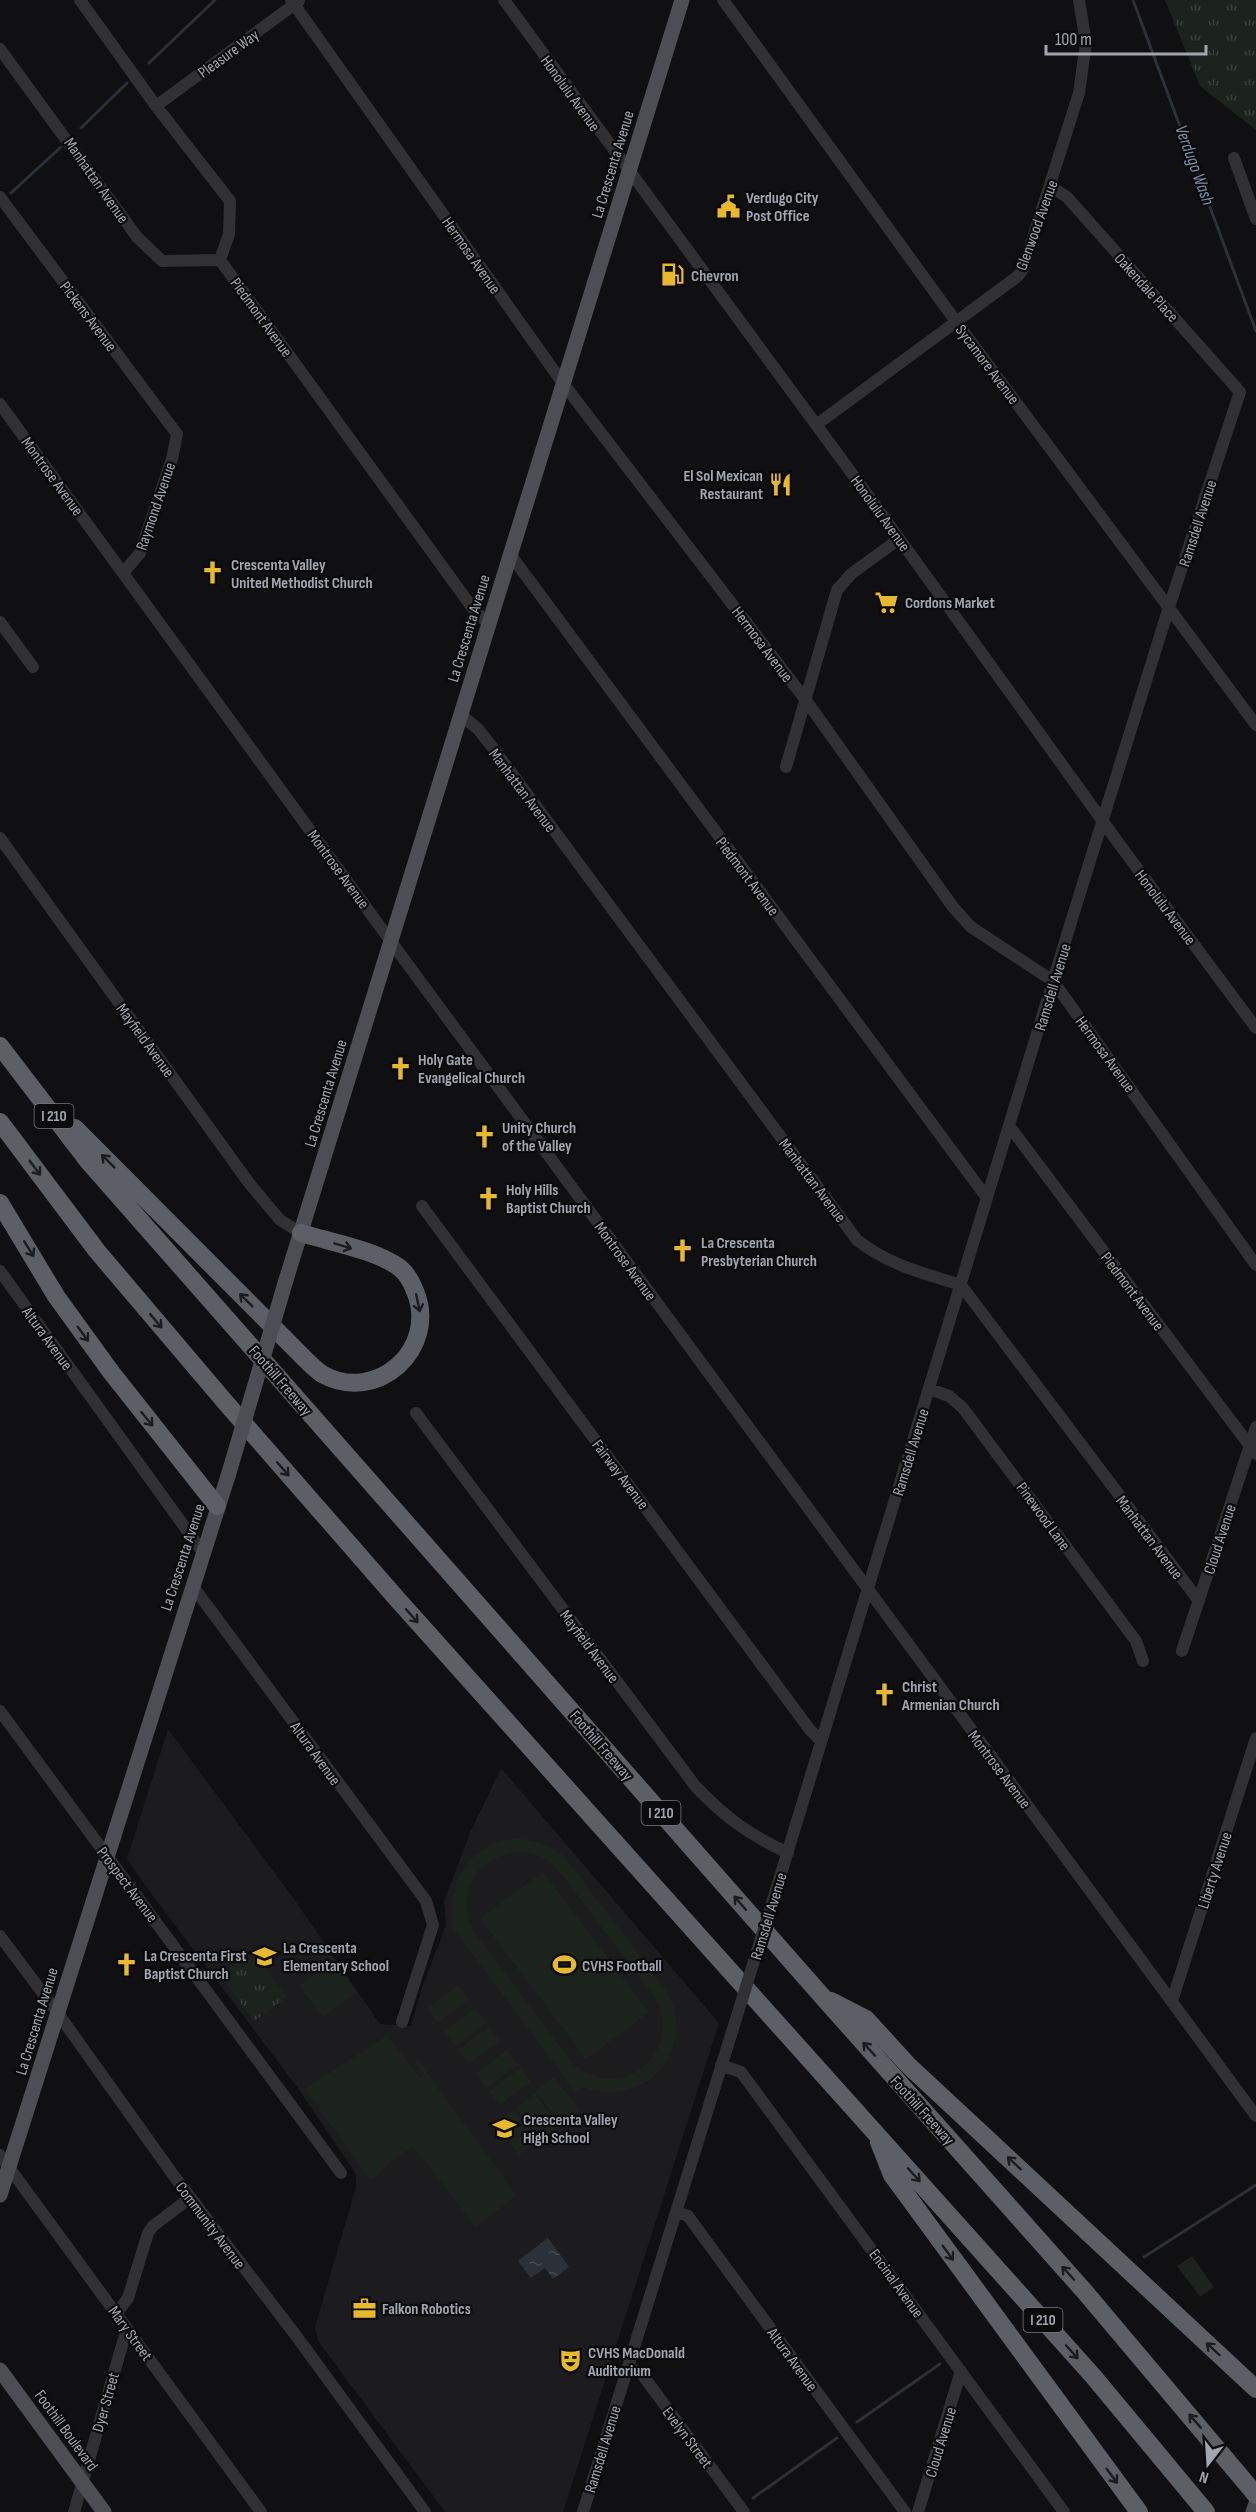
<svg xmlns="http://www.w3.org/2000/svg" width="1256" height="2512" font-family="'Sofia Sans Condensed',sans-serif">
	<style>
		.built { fill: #1c1c1e }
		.grass { fill: url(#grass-tufts) }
		.pitch { fill: #1c231d; fill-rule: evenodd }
		.water { fill: url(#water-ripples) }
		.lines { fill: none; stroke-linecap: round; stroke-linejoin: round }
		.stream { stroke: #2a3138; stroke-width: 3 }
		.minor { stroke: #313135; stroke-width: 12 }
		.major { stroke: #4d4e54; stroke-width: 15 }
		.highway { stroke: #5d5f66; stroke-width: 18 }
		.minor-bridge { stroke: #313135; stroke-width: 12 }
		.major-bridge { stroke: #4d4e54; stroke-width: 15 }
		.oneway { stroke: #1b1c1e }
		.labels { text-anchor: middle; stroke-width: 4.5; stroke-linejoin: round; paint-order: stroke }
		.shield { fill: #0b0b0c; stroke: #747780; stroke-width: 1.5 }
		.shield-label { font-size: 15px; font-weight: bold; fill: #a1a5b1 }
		.street-label { font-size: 16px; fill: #a1a5b1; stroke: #0b0b0c }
		.poi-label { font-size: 16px; font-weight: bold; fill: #a1a5b1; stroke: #0b0b0c; text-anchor: start }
		.water-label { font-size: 18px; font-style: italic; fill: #7990ab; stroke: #0b0b0c }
	</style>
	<defs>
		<pattern id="grass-tufts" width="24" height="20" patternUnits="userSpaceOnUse" patternTransform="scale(1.5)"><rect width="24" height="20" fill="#1c231d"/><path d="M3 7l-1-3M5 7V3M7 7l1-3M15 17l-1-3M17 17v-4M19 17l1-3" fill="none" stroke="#3a403b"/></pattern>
		<pattern id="water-ripples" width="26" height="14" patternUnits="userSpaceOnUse" patternTransform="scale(1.5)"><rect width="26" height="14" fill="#2a3138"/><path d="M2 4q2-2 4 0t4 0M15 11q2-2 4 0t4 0" fill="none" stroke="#464c52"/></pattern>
	</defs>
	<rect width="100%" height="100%" fill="#100f11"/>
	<path class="built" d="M168,1729L294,1899L380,2024L411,2026L422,1988L446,1925L444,1901L470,1833L501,1768L719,2023L563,2512H445L318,2341L315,2327L356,2187V2174L297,2087L147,1888L127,1859Z"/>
	<path class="grass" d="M1165,0H1256V130L1200,86Z
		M253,1951L287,1997L254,2021L220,1975Z"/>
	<path class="pitch" d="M518,1838L548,1845L565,1857L669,1995C696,2055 643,2109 582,2087L575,2092L451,1925L454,1922C444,1878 474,1842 518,1838ZM526,1852L542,1857L556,1867L657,2001C681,2057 620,2103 573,2064L472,1929C454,1889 482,1850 526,1852Z
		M543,1872L649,2012L586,2059L480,1918Z
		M335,1959L357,1992L323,2017L299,1986Z
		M458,1985L469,2000L438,2023L427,2009Z
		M475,2008L486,2023L455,2046L444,2032Z
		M489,2027L500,2041L469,2064L458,2050Z
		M388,2035L420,2078L424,2075L415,2061L417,2059L517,2196L476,2227L413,2146L386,2166L371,2181L305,2089Z
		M507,2050L518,2065L486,2088L476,2074Z
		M520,2068L531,2082L500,2105L489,2091Z
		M554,2077L580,2111L561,2125L536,2091Z
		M534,2093L559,2126L540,2139L516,2109Z
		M514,2109L539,2141L519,2155L495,2122Z
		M1192,2256L1214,2287L1200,2297L1177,2266Z"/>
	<path class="water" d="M548,2238L569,2267L553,2279L545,2268L531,2278L518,2261Z"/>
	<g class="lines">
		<path class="stream" d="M1133,0L1256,331
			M149,63L215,0
			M81,128L127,83
			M11,193L61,147
			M1144,2257L1256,2185
			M857,2422L940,2364
			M753,2498L837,2438"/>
		<path class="minor" d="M80,0L156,106L230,201L229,234L220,260L474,610L489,624
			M291,0L562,382L805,699L953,907L971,927L1053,981L1256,1265
			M504,0L867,494L1117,841L1256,1028
			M723,0L957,323L1256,725
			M0,49L137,237L162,261L220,260
			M156,106L299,1
			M1234,158L1256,219
			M0,197L177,434L172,459L140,553L123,573
			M0,404L392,943L1256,2116
			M816,425L1018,276L1023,269L1079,93L1086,43L1079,0
			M510,554L987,1198
			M0,622L33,667
			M461,715L478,729L493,748L857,1240C889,1265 922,1273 961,1285L1199,1601
			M786,767L837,590L851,574L899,539
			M0,838L249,1183L280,1220L301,1233
			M1010,1127L1256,1454
			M422,1206L810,1730L821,1741
			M0,1271L202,1551
			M929,1389L949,1396L963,1408L1136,1641L1143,1661
			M416,1413L696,1787C726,1818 748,1834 788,1853
			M192,1585L426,1901L433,1925L402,2022
			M1182,1651L1256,1427
			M0,1711L341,2173
			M776,1890L1071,922L1169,607L1240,392L1067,197L1050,186
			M0,1936L57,2012L174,2176L297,2337L425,2512
			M1172,2001L1256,1738
			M721,2065L741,2072L1064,2512
			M0,2155L261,2512
			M676,2212L688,2216L905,2512
			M117,2313L128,2298L148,2233L153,2226L190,2198
			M628,2368L641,2373L744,2512
			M74,2512L127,2328
			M583,2512L731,2035
			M918,2512L961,2371"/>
		<path class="major" d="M286,1280L682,0
			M0,2195L228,1476
			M0,2370L104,2512
			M1253,2512L1256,2504"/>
		<path class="highway" d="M0,1046L88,1161L821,1995L1085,2292L1256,2495
			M0,1122L97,1251L226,1403L398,1600L1093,2376L1206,2512
			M75,1128L305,1359C310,1364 316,1370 322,1374C377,1405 439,1348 415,1291C412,1283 406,1273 400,1268C376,1250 330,1242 301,1233
			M0,1203L56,1296L111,1372L217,1506
			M831,2001L866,2019L908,2065L1256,2389
			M879,2142L892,2175L1139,2512"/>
		<path class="minor-bridge" d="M731,2035L776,1890"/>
		<path class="major-bridge" d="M228,1476L286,1280"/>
	</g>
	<defs><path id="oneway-shaft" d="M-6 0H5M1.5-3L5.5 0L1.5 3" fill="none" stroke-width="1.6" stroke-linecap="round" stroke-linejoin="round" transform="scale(1.5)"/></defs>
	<g class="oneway">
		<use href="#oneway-shaft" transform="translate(108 1161) rotate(-135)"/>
		<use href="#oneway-shaft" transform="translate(35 1168) rotate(53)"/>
		<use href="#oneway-shaft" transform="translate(343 1246) rotate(17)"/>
		<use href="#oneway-shaft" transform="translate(29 1249) rotate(58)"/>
		<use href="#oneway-shaft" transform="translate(246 1300) rotate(-135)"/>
		<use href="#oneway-shaft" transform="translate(418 1303) rotate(78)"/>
		<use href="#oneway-shaft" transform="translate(156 1321) rotate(50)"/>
		<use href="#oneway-shaft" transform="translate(83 1334) rotate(54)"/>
		<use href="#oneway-shaft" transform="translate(147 1419) rotate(51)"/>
		<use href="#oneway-shaft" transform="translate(283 1469) rotate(49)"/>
		<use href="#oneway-shaft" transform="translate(412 1616) rotate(48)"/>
		<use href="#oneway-shaft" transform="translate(740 1903) rotate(-131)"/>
		<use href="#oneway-shaft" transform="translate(869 2049) rotate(-132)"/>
		<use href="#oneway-shaft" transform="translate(1014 2163) rotate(-137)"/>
		<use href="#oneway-shaft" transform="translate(914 2175) rotate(48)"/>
		<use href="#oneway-shaft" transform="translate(948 2253) rotate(54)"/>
		<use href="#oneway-shaft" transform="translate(1068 2273) rotate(-132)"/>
		<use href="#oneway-shaft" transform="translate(1213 2349) rotate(-137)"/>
		<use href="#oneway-shaft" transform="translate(1072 2352) rotate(48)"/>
		<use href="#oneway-shaft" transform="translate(1195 2421) rotate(-131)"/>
		<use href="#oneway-shaft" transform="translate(1112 2476) rotate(53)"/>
	</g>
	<defs>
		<symbol id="civic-bare" viewBox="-9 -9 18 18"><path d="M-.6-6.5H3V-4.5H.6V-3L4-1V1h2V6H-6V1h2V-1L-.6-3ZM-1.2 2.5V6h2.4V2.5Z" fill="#e8b830" stroke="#0b0b0c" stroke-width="2.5" paint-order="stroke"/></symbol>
		<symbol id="fuel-bare" viewBox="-9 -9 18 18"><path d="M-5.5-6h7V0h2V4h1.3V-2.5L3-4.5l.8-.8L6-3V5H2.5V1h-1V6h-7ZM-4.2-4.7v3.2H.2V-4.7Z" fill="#e8b830" stroke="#0b0b0c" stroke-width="2.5" paint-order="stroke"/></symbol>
		<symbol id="restaurant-bare" viewBox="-9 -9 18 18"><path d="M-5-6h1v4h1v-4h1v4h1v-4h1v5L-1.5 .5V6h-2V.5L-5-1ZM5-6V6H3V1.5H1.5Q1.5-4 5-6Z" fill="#e8b830" stroke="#0b0b0c" stroke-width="2.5" paint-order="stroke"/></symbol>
		<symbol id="church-bare" viewBox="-9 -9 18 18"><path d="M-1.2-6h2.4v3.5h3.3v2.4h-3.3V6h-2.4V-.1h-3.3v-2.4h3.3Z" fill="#e8b830" stroke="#0b0b0c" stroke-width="2.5" paint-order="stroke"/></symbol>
		<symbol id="supermarket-bare" viewBox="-9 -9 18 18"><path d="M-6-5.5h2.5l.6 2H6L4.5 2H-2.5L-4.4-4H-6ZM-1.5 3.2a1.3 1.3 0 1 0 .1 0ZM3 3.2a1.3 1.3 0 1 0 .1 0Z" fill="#e8b830" stroke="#0b0b0c" stroke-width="2.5" paint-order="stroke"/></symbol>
		<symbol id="school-bare" viewBox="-9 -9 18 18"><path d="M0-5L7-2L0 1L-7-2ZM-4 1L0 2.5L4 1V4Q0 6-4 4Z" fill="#e8b830" stroke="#0b0b0c" stroke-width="2.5" paint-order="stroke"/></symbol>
		<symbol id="stadium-bare" viewBox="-9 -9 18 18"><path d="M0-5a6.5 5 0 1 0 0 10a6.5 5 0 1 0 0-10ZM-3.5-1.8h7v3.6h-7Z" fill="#e8b830" stroke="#0b0b0c" stroke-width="2.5" paint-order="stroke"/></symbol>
		<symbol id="office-bare" viewBox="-9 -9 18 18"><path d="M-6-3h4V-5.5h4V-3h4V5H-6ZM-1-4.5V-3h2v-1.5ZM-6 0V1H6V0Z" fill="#e8b830" stroke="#0b0b0c" stroke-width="2.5" paint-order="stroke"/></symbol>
		<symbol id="theatre-bare" viewBox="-9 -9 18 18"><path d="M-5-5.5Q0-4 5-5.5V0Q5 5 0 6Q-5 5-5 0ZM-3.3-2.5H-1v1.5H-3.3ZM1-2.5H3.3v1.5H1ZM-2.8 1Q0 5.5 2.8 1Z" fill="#e8b830" stroke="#0b0b0c" stroke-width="2.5" paint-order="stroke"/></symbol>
	</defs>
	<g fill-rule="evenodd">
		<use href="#civic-bare" x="712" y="190" width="33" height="33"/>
		<use href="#fuel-bare" x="656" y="258" width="33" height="33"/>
		<use href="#restaurant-bare" x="764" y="468" width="33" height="33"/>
		<use href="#church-bare" x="196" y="556" width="33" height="33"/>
		<use href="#supermarket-bare" x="870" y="586" width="33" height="33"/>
		<use href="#church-bare" x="384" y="1052" width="33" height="33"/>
		<use href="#church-bare" x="468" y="1120" width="33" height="33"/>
		<use href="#church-bare" x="472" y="1182" width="33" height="33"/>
		<use href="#church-bare" x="666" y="1234" width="33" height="33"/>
		<use href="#church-bare" x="868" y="1678" width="33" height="33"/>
		<use href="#school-bare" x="248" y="1940" width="33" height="33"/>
		<use href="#church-bare" x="110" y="1948" width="33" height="33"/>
		<use href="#stadium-bare" x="548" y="1948" width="33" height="33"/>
		<use href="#school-bare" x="488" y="2112" width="33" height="33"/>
		<use href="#office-bare" x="348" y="2292" width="33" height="33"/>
		<use href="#theatre-bare" x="554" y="2344" width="33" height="33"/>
	</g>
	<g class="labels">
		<g class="shield">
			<rect x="34.5" y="1104" width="39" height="24" rx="4.5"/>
			<rect x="641.5" y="1801" width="39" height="24" rx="4.5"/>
			<rect x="1023.5" y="2308" width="39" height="24" rx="4.5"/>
		</g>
		<g class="shield-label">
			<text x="54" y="1121">I 210</text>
			<text x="661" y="1818">I 210</text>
			<text x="1043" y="2325">I 210</text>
		</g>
		<g class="street-label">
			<text transform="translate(228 53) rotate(-36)" y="6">Pleasure Way</text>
			<text transform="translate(571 93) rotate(54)" y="6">Honolulu Avenue</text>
			<text transform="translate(612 164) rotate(-73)" y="6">La Crescenta Avenue</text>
			<text transform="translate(97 180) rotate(55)" y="6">Manhattan Avenue</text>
			<text transform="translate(1036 225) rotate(-70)" y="6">Glenwood Avenue</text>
			<text transform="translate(472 255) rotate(55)" y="6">Hermosa Avenue</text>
			<text transform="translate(1147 287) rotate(48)" y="6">Oakendale Place</text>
			<text transform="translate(89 316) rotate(53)" y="6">Pickens Avenue</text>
			<text transform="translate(262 317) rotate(54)" y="6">Piedmont Avenue</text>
			<text transform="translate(988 364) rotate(53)" y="6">Sycamore Avenue</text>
			<text transform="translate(53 476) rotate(54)" y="6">Montrose Avenue</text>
			<text transform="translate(155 506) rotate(-71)" y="6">Raymond Avenue</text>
			<text transform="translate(881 513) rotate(54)" y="6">Honolulu Avenue</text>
			<text transform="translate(1197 523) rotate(-72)" y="6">Ramsdell Avenue</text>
			<text transform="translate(468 628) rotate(-73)" y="6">La Crescenta Avenue</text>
			<text transform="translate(763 644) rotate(53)" y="6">Hermosa Avenue</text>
			<text transform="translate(523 790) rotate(53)" y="6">Manhattan Avenue</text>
			<text transform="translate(339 869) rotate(54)" y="6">Montrose Avenue</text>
			<text transform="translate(748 876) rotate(53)" y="6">Piedmont Avenue</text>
			<text transform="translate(1166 907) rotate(53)" y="6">Honolulu Avenue</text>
			<text transform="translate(1052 987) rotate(-73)" y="6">Ramsdell Avenue</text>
			<text transform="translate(146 1040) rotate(54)" y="6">Mayfield Avenue</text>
			<text transform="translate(1106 1054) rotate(54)" y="6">Hermosa Avenue</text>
			<text transform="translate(325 1093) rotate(-73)" y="6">La Crescenta Avenue</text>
			<text transform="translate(813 1180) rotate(53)" y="6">Manhattan Avenue</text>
			<text transform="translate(626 1261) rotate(54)" y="6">Montrose Avenue</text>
			<text transform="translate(1133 1291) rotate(53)" y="6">Piedmont Avenue</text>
			<text transform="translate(48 1338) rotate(54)" y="6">Altura Avenue</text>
			<text transform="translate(281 1380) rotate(49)" y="6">Foothill Freeway</text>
			<text transform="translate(910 1452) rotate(-73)" y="6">Ramsdell Avenue</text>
			<text transform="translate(621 1474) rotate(53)" y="6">Fairway Avenue</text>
			<text transform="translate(1044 1516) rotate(54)" y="6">Pinewood Lane</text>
			<text transform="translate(1150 1537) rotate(53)" y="6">Manhattan Avenue</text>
			<text transform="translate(1219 1539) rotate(-72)" y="6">Cloud Avenue</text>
			<text transform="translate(182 1557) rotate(-72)" y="6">La Crescenta Avenue</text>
			<text transform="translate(590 1646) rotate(53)" y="6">Mayfield Avenue</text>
			<text transform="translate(602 1745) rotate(49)" y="6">Foothill Freeway</text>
			<text transform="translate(316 1753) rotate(54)" y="6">Altura Avenue</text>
			<text transform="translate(1000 1769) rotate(53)" y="6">Montrose Avenue</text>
			<text transform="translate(1214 1870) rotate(-72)" y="6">Liberty Avenue</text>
			<text transform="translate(128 1884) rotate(53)" y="6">Prospect Avenue</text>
			<text transform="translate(768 1916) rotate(-73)" y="6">Ramsdell Avenue</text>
			<text transform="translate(36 2021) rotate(-73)" y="6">La Crescenta Avenue</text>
			<text transform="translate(923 2110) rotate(48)" y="6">Foothill Freeway</text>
			<text transform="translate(211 2225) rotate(53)" y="6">Community Avenue</text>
			<text transform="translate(897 2283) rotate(54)" y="6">Encinal Avenue</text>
			<text transform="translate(131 2333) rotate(54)" y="6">Mary Street</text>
			<text transform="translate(793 2359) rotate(54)" y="6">Altura Avenue</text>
			<text transform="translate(105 2402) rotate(-74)" y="6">Dyer Street</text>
			<text transform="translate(67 2430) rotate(54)" y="6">Foothill Boulevard</text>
			<text transform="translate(688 2437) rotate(53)" y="6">Evelyn Street</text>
			<text transform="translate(940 2442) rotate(-73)" y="6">Cloud Avenue</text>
			<text transform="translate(602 2449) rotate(-73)" y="6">Ramsdell Avenue</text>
		</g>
		<g class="poi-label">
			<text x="746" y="203">Verdugo City<tspan x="746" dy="18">Post Office</tspan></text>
			<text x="691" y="281">Chevron</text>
			<text x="763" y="481" text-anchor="end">El Sol Mexican<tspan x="763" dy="18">Restaurant</tspan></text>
			<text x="231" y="570">Crescenta Valley<tspan x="231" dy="18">United Methodist Church</tspan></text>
			<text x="905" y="608">Cordons Market</text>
			<text x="418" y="1065">Holy Gate<tspan x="418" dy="18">Evangelical Church</tspan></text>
			<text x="502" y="1133">Unity Church<tspan x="502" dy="18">of the Valley</tspan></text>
			<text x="506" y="1195">Holy Hills<tspan x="506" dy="18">Baptist Church</tspan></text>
			<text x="701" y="1248">La Crescenta<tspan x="701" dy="18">Presbyterian Church</tspan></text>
			<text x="902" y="1692">Christ<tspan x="902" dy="18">Armenian Church</tspan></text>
			<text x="283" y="1953">La Crescenta<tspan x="283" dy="18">Elementary School</tspan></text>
			<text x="144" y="1961">La Crescenta First<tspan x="144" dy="18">Baptist Church</tspan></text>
			<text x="582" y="1971">CVHS Football</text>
			<text x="523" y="2125">Crescenta Valley<tspan x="523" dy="18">High School</tspan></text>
			<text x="382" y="2314">Falkon Robotics</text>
			<text x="588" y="2358">CVHS MacDonald<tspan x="588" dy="18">Auditorium</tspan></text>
		</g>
		<g class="water-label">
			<text transform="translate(1195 165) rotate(70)" y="6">Verdugo Wash</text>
		</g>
	</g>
	<g transform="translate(1208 2464) rotate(197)" stroke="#0b0b0c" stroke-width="4.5" paint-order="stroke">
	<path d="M0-4.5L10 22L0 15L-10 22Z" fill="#a1a5b1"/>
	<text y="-9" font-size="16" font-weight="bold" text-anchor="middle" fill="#a1a5b1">N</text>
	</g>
	<path d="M1046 45v9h160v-9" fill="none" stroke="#a1a5b1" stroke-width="3"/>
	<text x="1055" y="45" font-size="18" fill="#a1a5b1" stroke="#0b0b0c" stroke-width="4.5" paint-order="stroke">100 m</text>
</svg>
